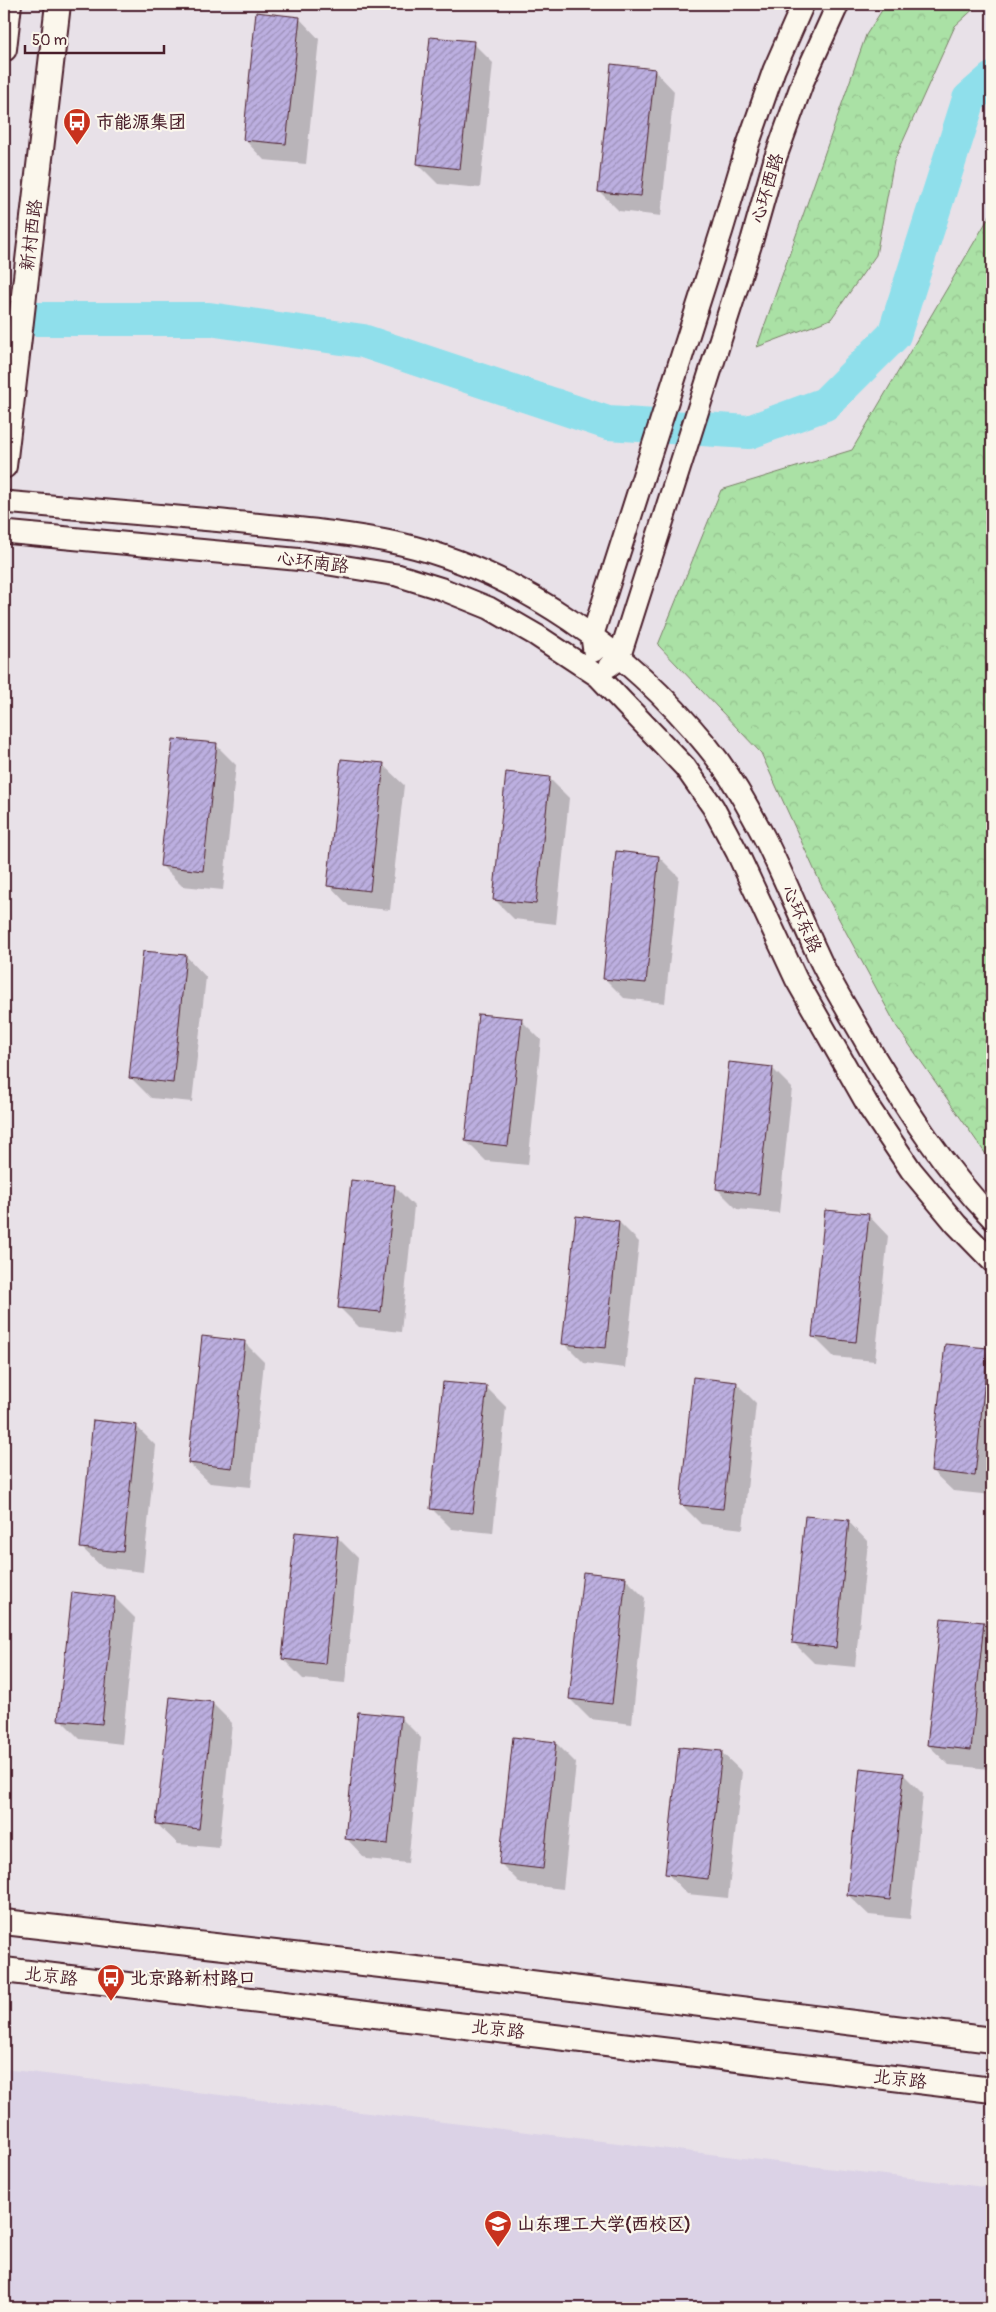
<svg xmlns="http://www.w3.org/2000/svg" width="996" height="2312" font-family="Pangolin,'LXGW WenKai TC',sans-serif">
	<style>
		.built { fill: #dbd2e6 }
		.park { fill: url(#park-crowns); stroke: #7a8068 }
		.shadow { fill: #0003 }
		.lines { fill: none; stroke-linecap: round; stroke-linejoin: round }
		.river { stroke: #8fdfeb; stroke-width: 34 }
		.building { fill: url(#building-hatch); stroke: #4a1f2b }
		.secondary-casing { stroke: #4a1f2b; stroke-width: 25 }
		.primary-casing { stroke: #4a1f2b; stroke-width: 28 }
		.secondary { stroke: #fbf7ec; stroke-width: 21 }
		.primary { stroke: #fbf7ec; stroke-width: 24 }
		.labels { text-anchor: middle; stroke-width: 4.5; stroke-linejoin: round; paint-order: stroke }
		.poi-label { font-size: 18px; font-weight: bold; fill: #4a1f2b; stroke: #fbf7ec; text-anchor: start }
		.street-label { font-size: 18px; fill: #4a1f2b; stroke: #fbf7ec }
	</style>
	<defs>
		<pattern id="park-crowns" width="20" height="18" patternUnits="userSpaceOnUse" patternTransform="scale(1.25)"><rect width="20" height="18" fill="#aae1a5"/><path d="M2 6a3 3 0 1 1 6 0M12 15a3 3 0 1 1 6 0" fill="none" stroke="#94c18e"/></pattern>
		<pattern id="building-hatch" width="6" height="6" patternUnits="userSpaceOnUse" patternTransform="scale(1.25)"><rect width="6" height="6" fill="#bcafe0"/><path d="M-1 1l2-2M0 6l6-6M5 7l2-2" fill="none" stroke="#9b8eb6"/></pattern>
	</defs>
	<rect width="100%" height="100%" fill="#e8e1e8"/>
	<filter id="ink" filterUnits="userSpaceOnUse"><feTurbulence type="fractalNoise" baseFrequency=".02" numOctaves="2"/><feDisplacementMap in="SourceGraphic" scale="10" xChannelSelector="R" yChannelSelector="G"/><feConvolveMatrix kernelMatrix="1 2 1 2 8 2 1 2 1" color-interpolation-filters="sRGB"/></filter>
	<g filter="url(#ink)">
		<path class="built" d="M4,2069L992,2188V2308H4Z"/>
		<path class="park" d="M886,4H979L955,26L894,161L876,255L831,319L757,347L866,35Z
			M992,212V1163L897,1027L824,891L761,753L658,645L721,490L852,450Z"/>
		<path class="shadow" d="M299,18L319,39L306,164L264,160L244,139Z
			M473,43L493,63L480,188L438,184L418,164Z
			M654,70L674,91L661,216L619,211L599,191Z
			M216,745L236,765L223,890L182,886L161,865Z
			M383,765L404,785L390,910L349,906L329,885Z
			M549,778L569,798L556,924L514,919L494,899Z
			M659,857L679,877L665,1003L624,998L604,978Z
			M186,956L206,977L192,1102L151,1098L131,1078Z
			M521,1020L541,1040L528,1165L486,1161L466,1141Z
			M772,1068L792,1088L779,1213L737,1209L717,1189Z
			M394,1186L414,1206L401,1332L359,1327L339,1307Z
			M868,1215L888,1236L875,1361L834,1357L814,1337Z
			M619,1222L639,1242L625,1368L584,1363L564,1343Z
			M244,1342L264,1362L251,1487L210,1483L189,1463Z
			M987,1350L992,1354V1495L953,1491L932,1471Z
			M736,1383L756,1403L743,1529L701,1524L681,1504Z
			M486,1387L506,1407L493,1533L452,1529L431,1508Z
			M136,1426L156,1446L143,1572L102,1567L81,1547Z
			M848,1521L868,1542L855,1667L814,1663L794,1643Z
			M338,1538L358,1558L345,1683L303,1679L283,1659Z
			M625,1578L645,1598L632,1724L590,1719L570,1699Z
			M115,1598L135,1618L122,1744L80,1739L60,1719Z
			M983,1623L992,1633V1750L990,1769L949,1765L928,1745Z
			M212,1703L232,1723L219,1848L178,1844L157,1824Z
			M401,1718L421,1738L408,1863L366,1859L346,1838Z
			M556,1743L576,1763L563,1889L521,1884L501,1864Z
			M721,1752L742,1772L728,1898L687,1894L667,1873Z
			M903,1774L923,1794L910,1919L869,1915L848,1895Z"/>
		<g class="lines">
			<path class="river" d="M4,319H209L363,341L608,423L749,432L825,404L894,335L969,99L992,79"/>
		</g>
		<path class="building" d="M256,12L300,17L286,144L243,140Z
			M430,37L474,41L460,169L417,164Z
			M611,64L655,69L641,196L598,192Z
			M173,739L217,743L203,871L160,866Z
			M341,759L384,763L370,891L327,886Z
			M506,772L550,777L536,904L493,900Z
			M616,851L659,856L646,983L603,979Z
			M143,951L186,955L173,1083L129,1078Z
			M478,1014L522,1018L508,1146L465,1141Z
			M729,1062L773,1067L759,1194L716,1189Z
			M351,1180L395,1185L381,1312L338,1308Z
			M825,1210L869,1214L856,1342L812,1337Z
			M576,1216L619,1221L606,1348L562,1344Z
			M202,1336L245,1341L232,1468L188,1463Z
			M945,1344L988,1348L975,1476L931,1471Z
			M693,1377L737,1382L723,1509L680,1505Z
			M443,1382L487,1386L473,1513L430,1509Z
			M93,1420L137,1425L123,1552L80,1548Z
			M805,1516L849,1520L836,1648L792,1643Z
			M295,1532L338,1536L325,1664L282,1659Z
			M583,1572L626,1577L612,1704L569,1699Z
			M72,1592L115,1597L102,1724L58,1720Z
			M941,1618L984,1622L971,1750L927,1745Z
			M170,1697L213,1702L199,1829L156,1824Z
			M358,1712L401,1716L388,1844L345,1839Z
			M513,1737L556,1742L543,1869L499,1864Z
			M679,1747L722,1751L708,1879L665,1874Z
			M860,1768L904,1773L890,1900L847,1895Z"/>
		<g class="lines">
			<defs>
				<path id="secondary" d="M4,502C77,508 150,515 223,521C282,527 342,531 401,544C521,572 630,652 707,746C730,774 747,805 764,837C785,878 802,922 822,964C837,994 855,1022 871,1051C907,1110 944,1168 992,1218
					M4,532L304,560L397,575L442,589L489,608L536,635L598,676L685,767L713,807L737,852L796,979L870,1109L911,1170L956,1224L992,1261
					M594,651L592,637L722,230L746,150L774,70L803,4
					M609,666L619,658L752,240L775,159L803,81L838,4"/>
				<path id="primary" d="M4,49L9,4
					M4,466L58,4
					M4,1922L442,1972L992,2040
					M4,1970L992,2090"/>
			</defs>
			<use href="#secondary" class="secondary-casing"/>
			<use href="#primary" class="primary-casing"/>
			<use href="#secondary" class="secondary"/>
			<use href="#primary" class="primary"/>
		</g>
	</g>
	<defs>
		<symbol id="bus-pin" viewBox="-11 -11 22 30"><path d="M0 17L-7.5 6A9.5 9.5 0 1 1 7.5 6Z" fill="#c8321e" stroke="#fbf7ec"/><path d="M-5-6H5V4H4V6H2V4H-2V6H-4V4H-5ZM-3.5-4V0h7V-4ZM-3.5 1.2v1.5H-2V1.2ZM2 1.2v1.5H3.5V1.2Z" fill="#fff"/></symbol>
		<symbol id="university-pin" viewBox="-11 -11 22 30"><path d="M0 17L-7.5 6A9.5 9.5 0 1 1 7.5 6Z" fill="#c8321e" stroke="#fbf7ec"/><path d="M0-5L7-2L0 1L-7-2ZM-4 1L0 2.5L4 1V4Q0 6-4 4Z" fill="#fff"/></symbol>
	</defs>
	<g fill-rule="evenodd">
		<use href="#bus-pin" x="61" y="106" width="32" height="43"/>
		<use href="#bus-pin" x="95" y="1962" width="32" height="43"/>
		<use href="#university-pin" x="482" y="2208" width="32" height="43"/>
	</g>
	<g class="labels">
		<g class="poi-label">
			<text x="96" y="128">市能源集团</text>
			<text x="130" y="1984">北京路新村路口</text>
			<text x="517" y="2230">山东理工大学(西校区)</text>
		</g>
		<g class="street-label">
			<text transform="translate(767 188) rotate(-73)" y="6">心环西路</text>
			<text transform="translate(31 235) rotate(-83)" y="6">新村西路</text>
			<text transform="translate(313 562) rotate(7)" y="6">心环南路</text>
			<text transform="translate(802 919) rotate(66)" y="6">心环东路</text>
			<text transform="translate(51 1976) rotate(7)" y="6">北京路</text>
			<text transform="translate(498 2029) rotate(7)" y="6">北京路</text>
			<text transform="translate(900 2079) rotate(7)" y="6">北京路</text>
		</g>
	</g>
	<rect width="996" height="2312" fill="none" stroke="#fbf7ec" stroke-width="20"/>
	<rect x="10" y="10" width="976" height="2292" fill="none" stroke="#4a1f2b" stroke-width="2" filter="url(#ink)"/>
	<path d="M25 45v8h139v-8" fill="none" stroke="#4a1f2b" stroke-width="2.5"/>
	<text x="32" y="45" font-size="15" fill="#4a1f2b" stroke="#fbf7ec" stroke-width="4" paint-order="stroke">50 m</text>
</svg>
